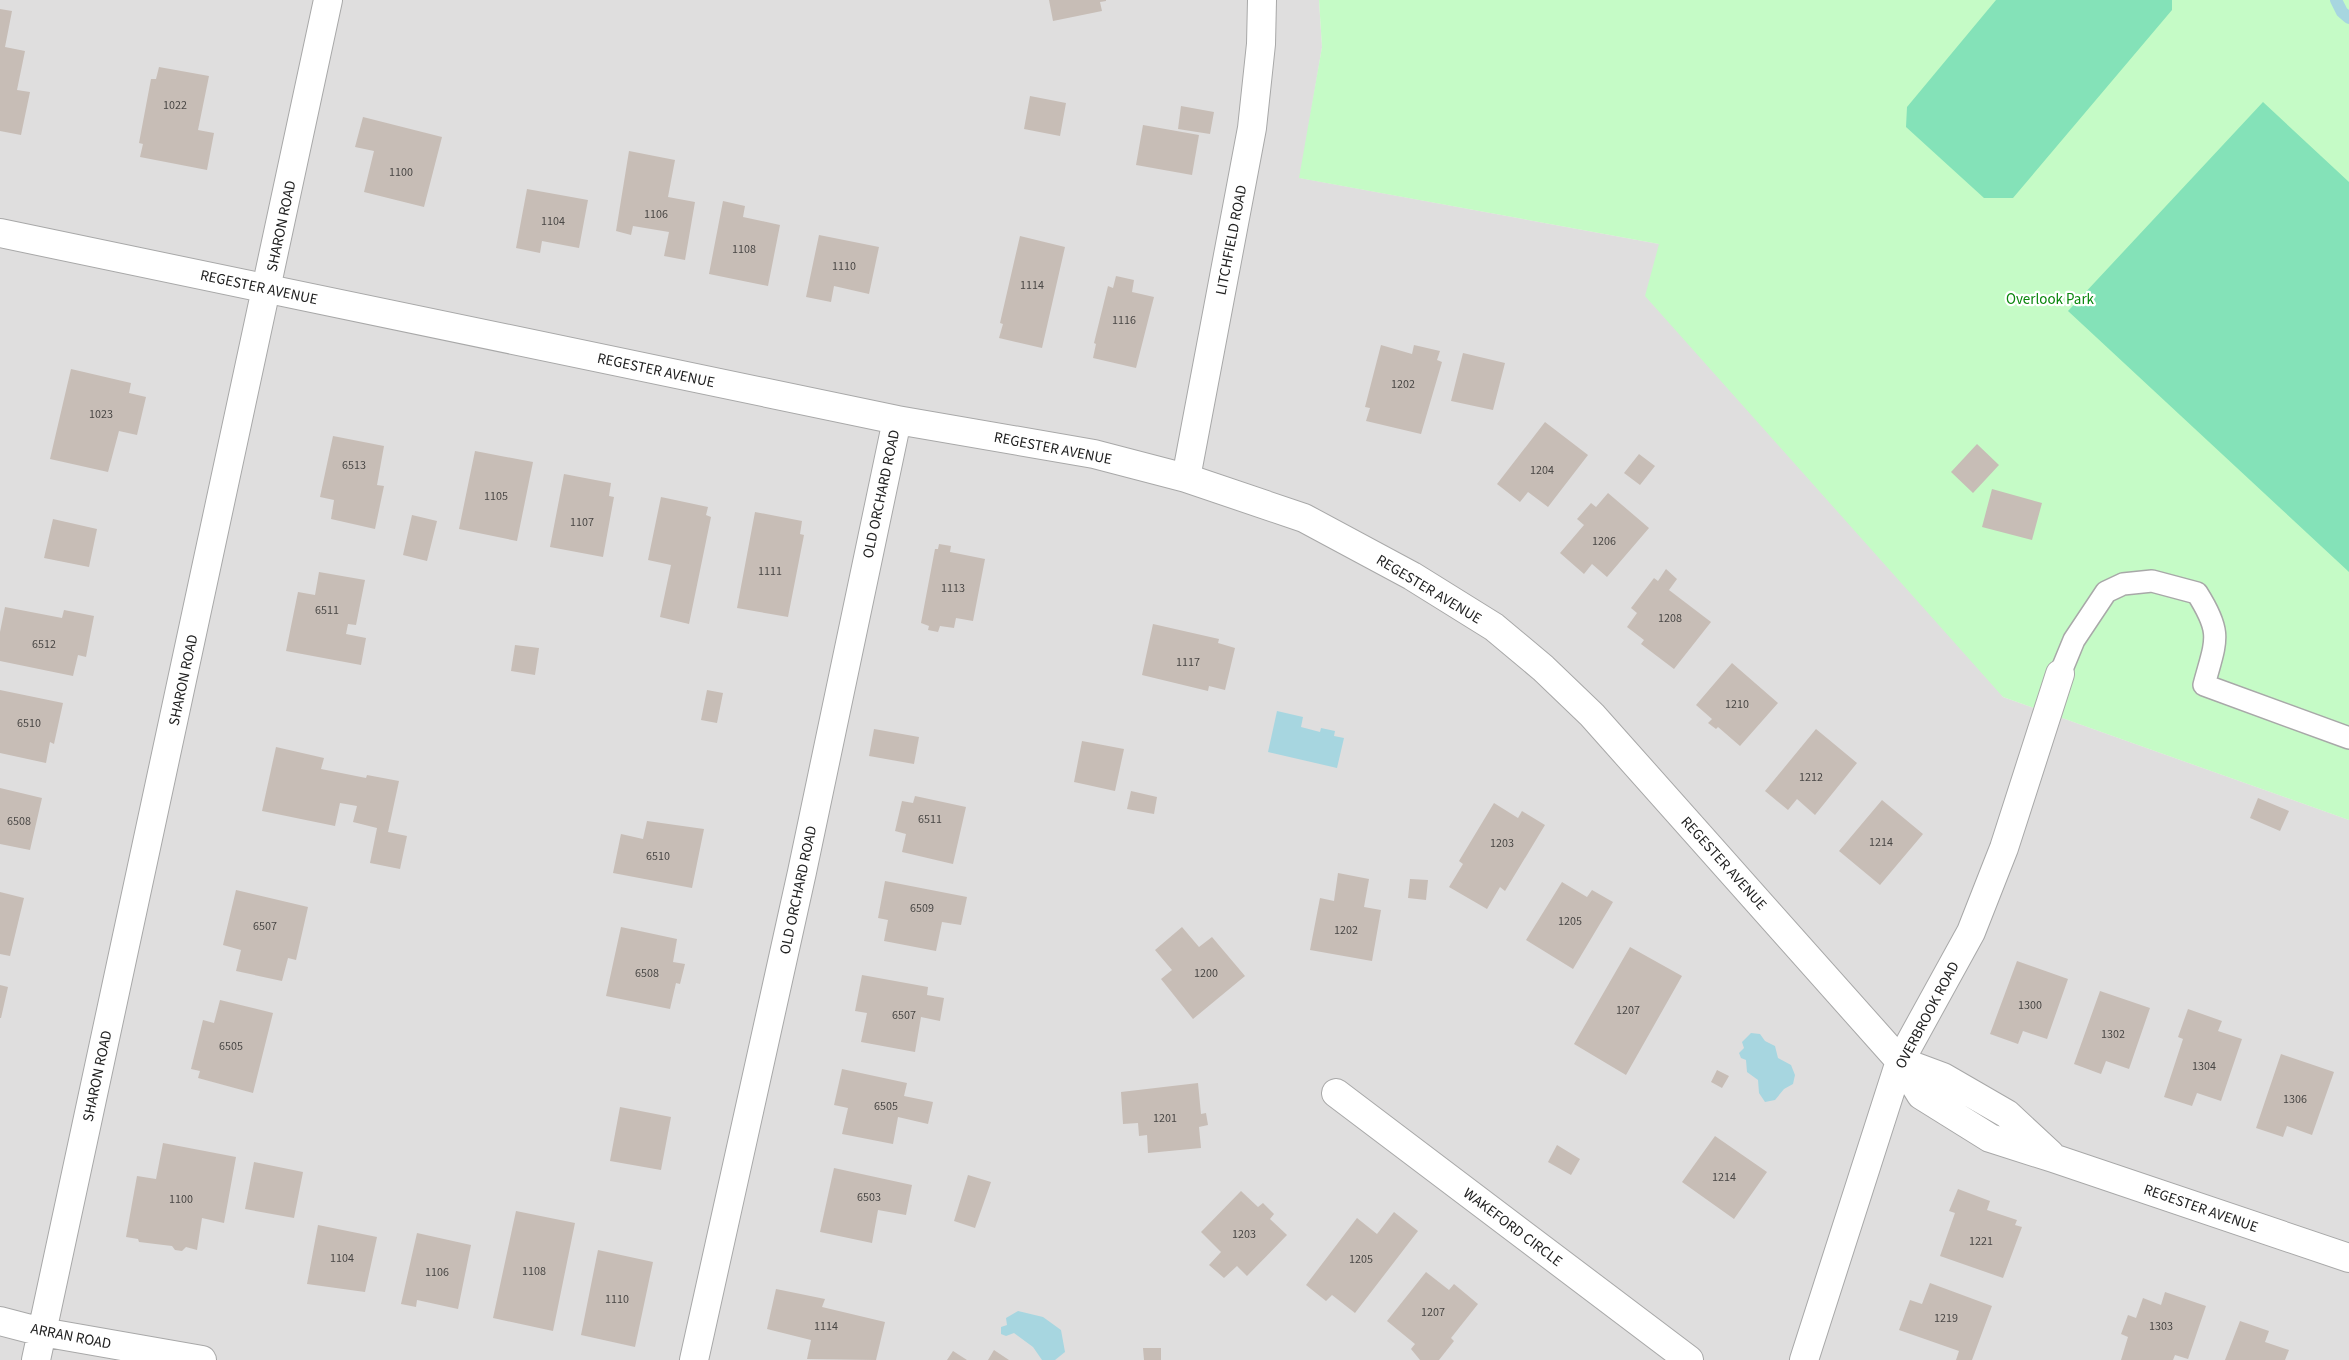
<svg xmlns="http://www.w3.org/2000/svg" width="2349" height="1360" font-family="'Source Sans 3',sans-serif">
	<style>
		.residential { fill: #dfdede }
		.park { fill: #c5fbc6 }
		.pitch { fill: #84e2b8 }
		.water { fill: #a7d6e0 }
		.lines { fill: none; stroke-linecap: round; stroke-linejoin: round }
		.stream { stroke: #a7d6e0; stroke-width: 12 }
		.building { fill: #c7bdb6 }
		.lane-casing { stroke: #a8a8a8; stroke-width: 24 }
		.street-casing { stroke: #a8a8a8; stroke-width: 30 }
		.lane { stroke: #fff; stroke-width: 21 }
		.street { stroke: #fff; stroke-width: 28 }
		.labels { text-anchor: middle; stroke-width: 4.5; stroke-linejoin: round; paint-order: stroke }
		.number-label { font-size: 12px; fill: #4a4846 }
		.street-label { font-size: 15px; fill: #212121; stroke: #fff }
		.park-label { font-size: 15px; fill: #09860c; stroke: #fff }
	</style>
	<rect width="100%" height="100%" fill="#f2eee8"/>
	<path class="residential" d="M0,0H1319L1322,47L1300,178L1659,244L2003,697L2349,820V1360H0Z"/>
	<path class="park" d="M1319,0H2349V820L2003,697L1645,296L1659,244L1299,178L1322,47Z"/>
	<path class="pitch" d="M1996,0H2172V10L2013,198H1984L1906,127L1907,107Z
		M2263,102L2349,182V572L2068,311Z"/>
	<path class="water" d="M1277,711L1303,717L1301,727L1320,732L1321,728L1335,731L1334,736L1344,738L1337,768L1268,752Z
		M1751,1033L1760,1034L1765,1041L1775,1046L1778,1058L1791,1065L1795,1075L1793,1084L1784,1089L1775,1100L1765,1102L1759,1093L1758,1080L1747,1072L1746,1060L1741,1058L1739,1053L1744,1048L1742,1042Z
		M1018,1311L1043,1317L1061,1330L1065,1352L1055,1360H1042L1033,1347L1014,1333L1006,1336L1001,1334V1327L1007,1325L1006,1318Z"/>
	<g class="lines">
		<path class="stream" d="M2336,0L2342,12L2349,18"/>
	</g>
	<path class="building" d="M1049,0H1106V1L1100,2L1102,11L1053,21Z
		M0,9L12,11L5,47L25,51L17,90L30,92L21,135L0,131Z
		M159,67L209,76L198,130L214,133L207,170L140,157L143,144L139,143L151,79H156Z
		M1030,96L1066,103L1060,136L1024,129Z
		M1181,106L1214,112L1210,134L1178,129Z
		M363,117L442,137L424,207L364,192L374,151L355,147Z
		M1143,125L1199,135L1192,175L1136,165Z
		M629,151L675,160L668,197L695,202L685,260L664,256L669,232L633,226L631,235L616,231Z
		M527,189L588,200L579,248L542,241L540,253L516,248Z
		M723,201L745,206L743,217L780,225L768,286L709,274Z
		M819,235L879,247L869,294L834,286L831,302L806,297Z
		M1020,236L1065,247L1042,348L999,338L1003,324L1000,323Z
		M1116,276L1134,280L1132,292L1154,297L1136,368L1093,358L1096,344L1094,343L1108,286L1113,288Z
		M1381,345L1412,354L1414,345L1440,351L1437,360L1442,362L1421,434L1366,421L1370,408L1365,407Z
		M1463,353L1505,363L1493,410L1451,401Z
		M71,369L131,383L129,393L146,397L137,435L119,431L108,472L50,459Z
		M1545,422L1588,455L1548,507L1528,492L1520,502L1497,484Z
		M333,436L384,446L377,485L384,486L375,529L331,519L334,500L320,497Z
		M1977,444L1999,465L1973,493L1951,472Z
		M475,451L533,462L517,541L459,529Z
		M1639,454L1655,466L1640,485L1624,473Z
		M564,474L611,483L609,496L614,497L603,557L550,547Z
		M1992,489L2042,503L2032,540L1982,527Z
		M1608,493L1649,528L1607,577L1592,564L1584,574L1560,553L1584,525L1577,519L1591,503L1596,507Z
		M661,497L708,507L706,515L711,517L689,624L660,617L671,565L648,560Z
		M755,512L802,521L800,534L804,535L788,617L737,608Z
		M412,515L437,521L427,561L403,555Z
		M53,519L97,529L89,567L44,558Z
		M939,544L951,546L950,552L985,559L973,621L956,618L954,628L940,626L938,632L928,630L929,626L921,623L935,549H938Z
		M1666,569L1677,579L1669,590L1711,622L1674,669L1641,644L1644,640L1627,627L1637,613L1631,608L1654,578L1658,581Z
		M319,572L365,580L356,625L348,624L346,634L366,638L361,665L286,651L298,592L315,595Z
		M5,607L62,618L64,610L94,616L86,657L78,655L73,676L0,661V632Z
		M1153,624L1219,639L1218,643L1235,648L1225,690L1209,686L1208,691L1142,675Z
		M515,645L539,648L535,675L511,671Z
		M1732,663L1778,703L1740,746L1718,727L1716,729L1708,723L1712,719L1696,705Z
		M0,690L63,703L54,744L50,742L46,763L0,753Z
		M707,690L723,693L717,723L701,720Z
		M874,729L919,737L914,764L869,756Z
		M1816,729L1857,763L1815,815L1797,799L1788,810L1765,791Z
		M1082,741L1124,749L1115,791L1074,782Z
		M276,747L324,758L321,769L366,778L367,775L399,781L388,832L407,836L400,869L370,863L377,828L353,822L357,806L340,803L335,826L262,811Z
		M0,788L42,798L30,850L0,844Z
		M1131,791L1157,797L1154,814L1127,809Z
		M915,796L966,807L953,864L902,852L906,834L895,831L902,801L913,803Z
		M2258,798L2289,811L2280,831L2250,818Z
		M1882,800L1923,834L1880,885L1839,851Z
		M1494,803L1518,818L1522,811L1545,825L1505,891L1500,887L1487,909L1449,887L1463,864L1459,861Z
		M647,821L704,829L692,888L613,873L621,834L643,839Z
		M1338,873L1369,879L1364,907L1381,910L1372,961L1310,950L1320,898L1334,901Z
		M1410,879L1428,880L1426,900L1408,898Z
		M885,881L967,897L961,925L942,922L936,951L884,941L888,920L878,918Z
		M1562,882L1587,897L1592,890L1613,902L1573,969L1526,940Z
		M236,890L308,907L296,960L288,958L282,981L236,971L241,950L223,945Z
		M0,892L24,898L10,956L0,954Z
		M621,927L677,939L673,962L685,964L680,984L676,983L670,1009L606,996Z
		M1182,927L1199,947L1212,937L1245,976L1193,1019L1161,979L1172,970L1155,950Z
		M1630,947L1682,976L1626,1075L1574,1044Z
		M2017,961L2068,979L2047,1039L2023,1031L2018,1044L1990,1034Z
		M862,975L928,987L927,995L944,998L940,1021L921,1017L915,1052L861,1042L867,1013L855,1011Z
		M0,985L8,987L1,1018H0Z
		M2100,991L2150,1008L2129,1069L2106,1061L2101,1074L2074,1064Z
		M220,1000L273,1013L253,1093L198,1078L200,1071L191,1069L203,1020L214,1023Z
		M2188,1009L2222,1021L2218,1031L2242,1039L2221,1101L2197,1093L2192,1106L2164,1097L2183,1039L2178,1037Z
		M2281,1054L2334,1072L2312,1135L2287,1126L2283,1137L2256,1128Z
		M842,1069L907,1083L904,1096L933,1102L928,1124L898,1117L893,1144L842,1134L848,1108L834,1105Z
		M1717,1070L1729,1076L1722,1088L1711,1082Z
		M1198,1083L1201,1114L1206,1113L1208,1125L1199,1127L1201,1148L1148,1153L1147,1135L1139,1136L1138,1123L1123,1124L1121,1092Z
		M620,1107L671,1117L661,1170L610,1161Z
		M1715,1136L1767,1172L1734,1219L1682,1182Z
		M163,1143L236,1157L224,1223L202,1218L197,1250L186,1247L182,1251L175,1250L172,1246L139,1242L138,1239L126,1237L137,1176L156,1179Z
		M1557,1145L1580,1159L1571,1175L1548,1162Z
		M254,1162L303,1172L294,1218L245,1209Z
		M834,1168L912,1185L906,1215L878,1210L872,1243L820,1232Z
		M968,1175L991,1182L975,1228L954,1221Z
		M1958,1189L1990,1201L1987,1210L2017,1220L2015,1225L2022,1227L2003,1278L1940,1256L1955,1213L1949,1211Z
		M1241,1191L1258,1207L1263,1203L1274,1214L1270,1219L1287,1235L1247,1276L1237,1266L1224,1278L1209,1265L1221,1252L1201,1232Z
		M516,1211L575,1223L553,1331L493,1318Z
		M1394,1212L1418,1231L1355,1313L1332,1295L1326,1301L1306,1285L1357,1218L1377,1234Z
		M318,1225L377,1237L365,1292L307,1284Z
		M417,1233L471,1245L458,1309L417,1300L416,1307L401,1304Z
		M598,1250L653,1262L635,1347L581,1335Z
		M1426,1272L1449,1290L1454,1284L1478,1304L1451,1338L1454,1341L1439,1360H1420L1411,1349L1415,1344L1387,1321Z
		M1930,1283L1992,1306L1972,1360H1956L1959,1351L1899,1330L1910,1300L1922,1304Z
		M776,1289L825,1299L822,1307L885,1322L876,1360L807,1359L811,1340L767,1329Z
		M2165,1292L2206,1306L2188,1359L2175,1355L2173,1360H2121L2128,1337L2121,1334L2128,1315L2136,1318L2143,1298L2161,1305Z
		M2240,1321L2269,1331L2265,1342L2289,1350L2285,1360H2225Z
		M1143,1348H1161V1360H1144Z
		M994,1350L1009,1360H988Z
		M953,1351L967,1360H947Z"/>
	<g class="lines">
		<defs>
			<path id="lane" d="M2060,674L2074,640L2106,592L2123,584L2152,581L2197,593C2223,634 2216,640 2204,685L2349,738"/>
			<path id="street" d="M0,233L897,420L1094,454L1186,478L1304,518L1412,576L1494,627L1543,668L1592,715L1900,1061L1921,1095L1990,1138L2053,1158L2349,1258
				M1186,478L1252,128L1261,44L1262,0
				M1900,1061L1943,1077L2007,1114L2050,1154
				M1336,1093L1689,1360
				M0,1321L42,1332L202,1360
				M36,1360L328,0
				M694,1360L802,872L897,420
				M1804,1360L1900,1061L1971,932L2004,848L2060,674"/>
		</defs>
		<use href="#lane" class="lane-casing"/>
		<use href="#street" class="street-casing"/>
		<use href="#lane" class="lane"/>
		<use href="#street" class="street"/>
	</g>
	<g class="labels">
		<g class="number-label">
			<text x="175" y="109">1022</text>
			<text x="401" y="176">1100</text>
			<text x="656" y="218">1106</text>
			<text x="553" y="225">1104</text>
			<text x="744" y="253">1108</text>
			<text x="844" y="270">1110</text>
			<text x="1032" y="289">1114</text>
			<text x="1124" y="324">1116</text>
			<text x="1403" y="388">1202</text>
			<text x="101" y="418">1023</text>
			<text x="354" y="469">6513</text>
			<text x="1542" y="474">1204</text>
			<text x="496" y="500">1105</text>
			<text x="582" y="526">1107</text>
			<text x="1604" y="545">1206</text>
			<text x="770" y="575">1111</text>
			<text x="953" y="592">1113</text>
			<text x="327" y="614">6511</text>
			<text x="1670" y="622">1208</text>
			<text x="44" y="648">6512</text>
			<text x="1188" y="666">1117</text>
			<text x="1737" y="708">1210</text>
			<text x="29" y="727">6510</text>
			<text x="1811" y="781">1212</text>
			<text x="930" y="823">6511</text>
			<text x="19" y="825">6508</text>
			<text x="1881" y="846">1214</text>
			<text x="1502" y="847">1203</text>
			<text x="658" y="860">6510</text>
			<text x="922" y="912">6509</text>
			<text x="1570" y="925">1205</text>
			<text x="265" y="930">6507</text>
			<text x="1346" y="934">1202</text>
			<text x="647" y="977">6508</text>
			<text x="1206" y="977">1200</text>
			<text x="2030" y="1009">1300</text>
			<text x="1628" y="1014">1207</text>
			<text x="904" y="1019">6507</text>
			<text x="2113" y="1038">1302</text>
			<text x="231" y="1050">6505</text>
			<text x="2204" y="1070">1304</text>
			<text x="2295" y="1103">1306</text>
			<text x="886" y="1110">6505</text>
			<text x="1165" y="1122">1201</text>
			<text x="1724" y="1181">1214</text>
			<text x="869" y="1201">6503</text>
			<text x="181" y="1203">1100</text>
			<text x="1244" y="1238">1203</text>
			<text x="1981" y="1245">1221</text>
			<text x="342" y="1262">1104</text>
			<text x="1361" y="1263">1205</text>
			<text x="534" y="1275">1108</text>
			<text x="437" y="1276">1106</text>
			<text x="617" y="1303">1110</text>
			<text x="1433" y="1316">1207</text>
			<text x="1946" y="1322">1219</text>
			<text x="826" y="1330">1114</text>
			<text x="2161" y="1330">1303</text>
		</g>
		<g class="street-label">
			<text transform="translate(281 226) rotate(-78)" y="5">SHARON ROAD</text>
			<text transform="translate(1231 240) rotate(-79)" y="5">LITCHFIELD ROAD</text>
			<text transform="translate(259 287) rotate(12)" y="5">REGESTER AVENUE</text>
			<text transform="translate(656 370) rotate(12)" y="5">REGESTER AVENUE</text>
			<text transform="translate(1053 448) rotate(11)" y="5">REGESTER AVENUE</text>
			<text transform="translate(881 494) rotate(-78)" y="5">OLD ORCHARD ROAD</text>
			<text transform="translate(1429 589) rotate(31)" y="5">REGESTER AVENUE</text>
			<text transform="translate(183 680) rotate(-78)" y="5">SHARON ROAD</text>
			<text transform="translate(1724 863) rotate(48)" y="5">REGESTER AVENUE</text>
			<text transform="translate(798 890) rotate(-78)" y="5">OLD ORCHARD ROAD</text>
			<text transform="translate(1927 1015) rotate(-62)" y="5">OVERBROOK ROAD</text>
			<text transform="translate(97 1076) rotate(-78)" y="5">SHARON ROAD</text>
			<text transform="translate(2201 1208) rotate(19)" y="5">REGESTER AVENUE</text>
			<text transform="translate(1513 1227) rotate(37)" y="5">WAKEFORD CIRCLE</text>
			<text transform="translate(71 1336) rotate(11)" y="5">ARRAN ROAD</text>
		</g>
		<g class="park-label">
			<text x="2050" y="304">Overlook Park</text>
		</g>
	</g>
</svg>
